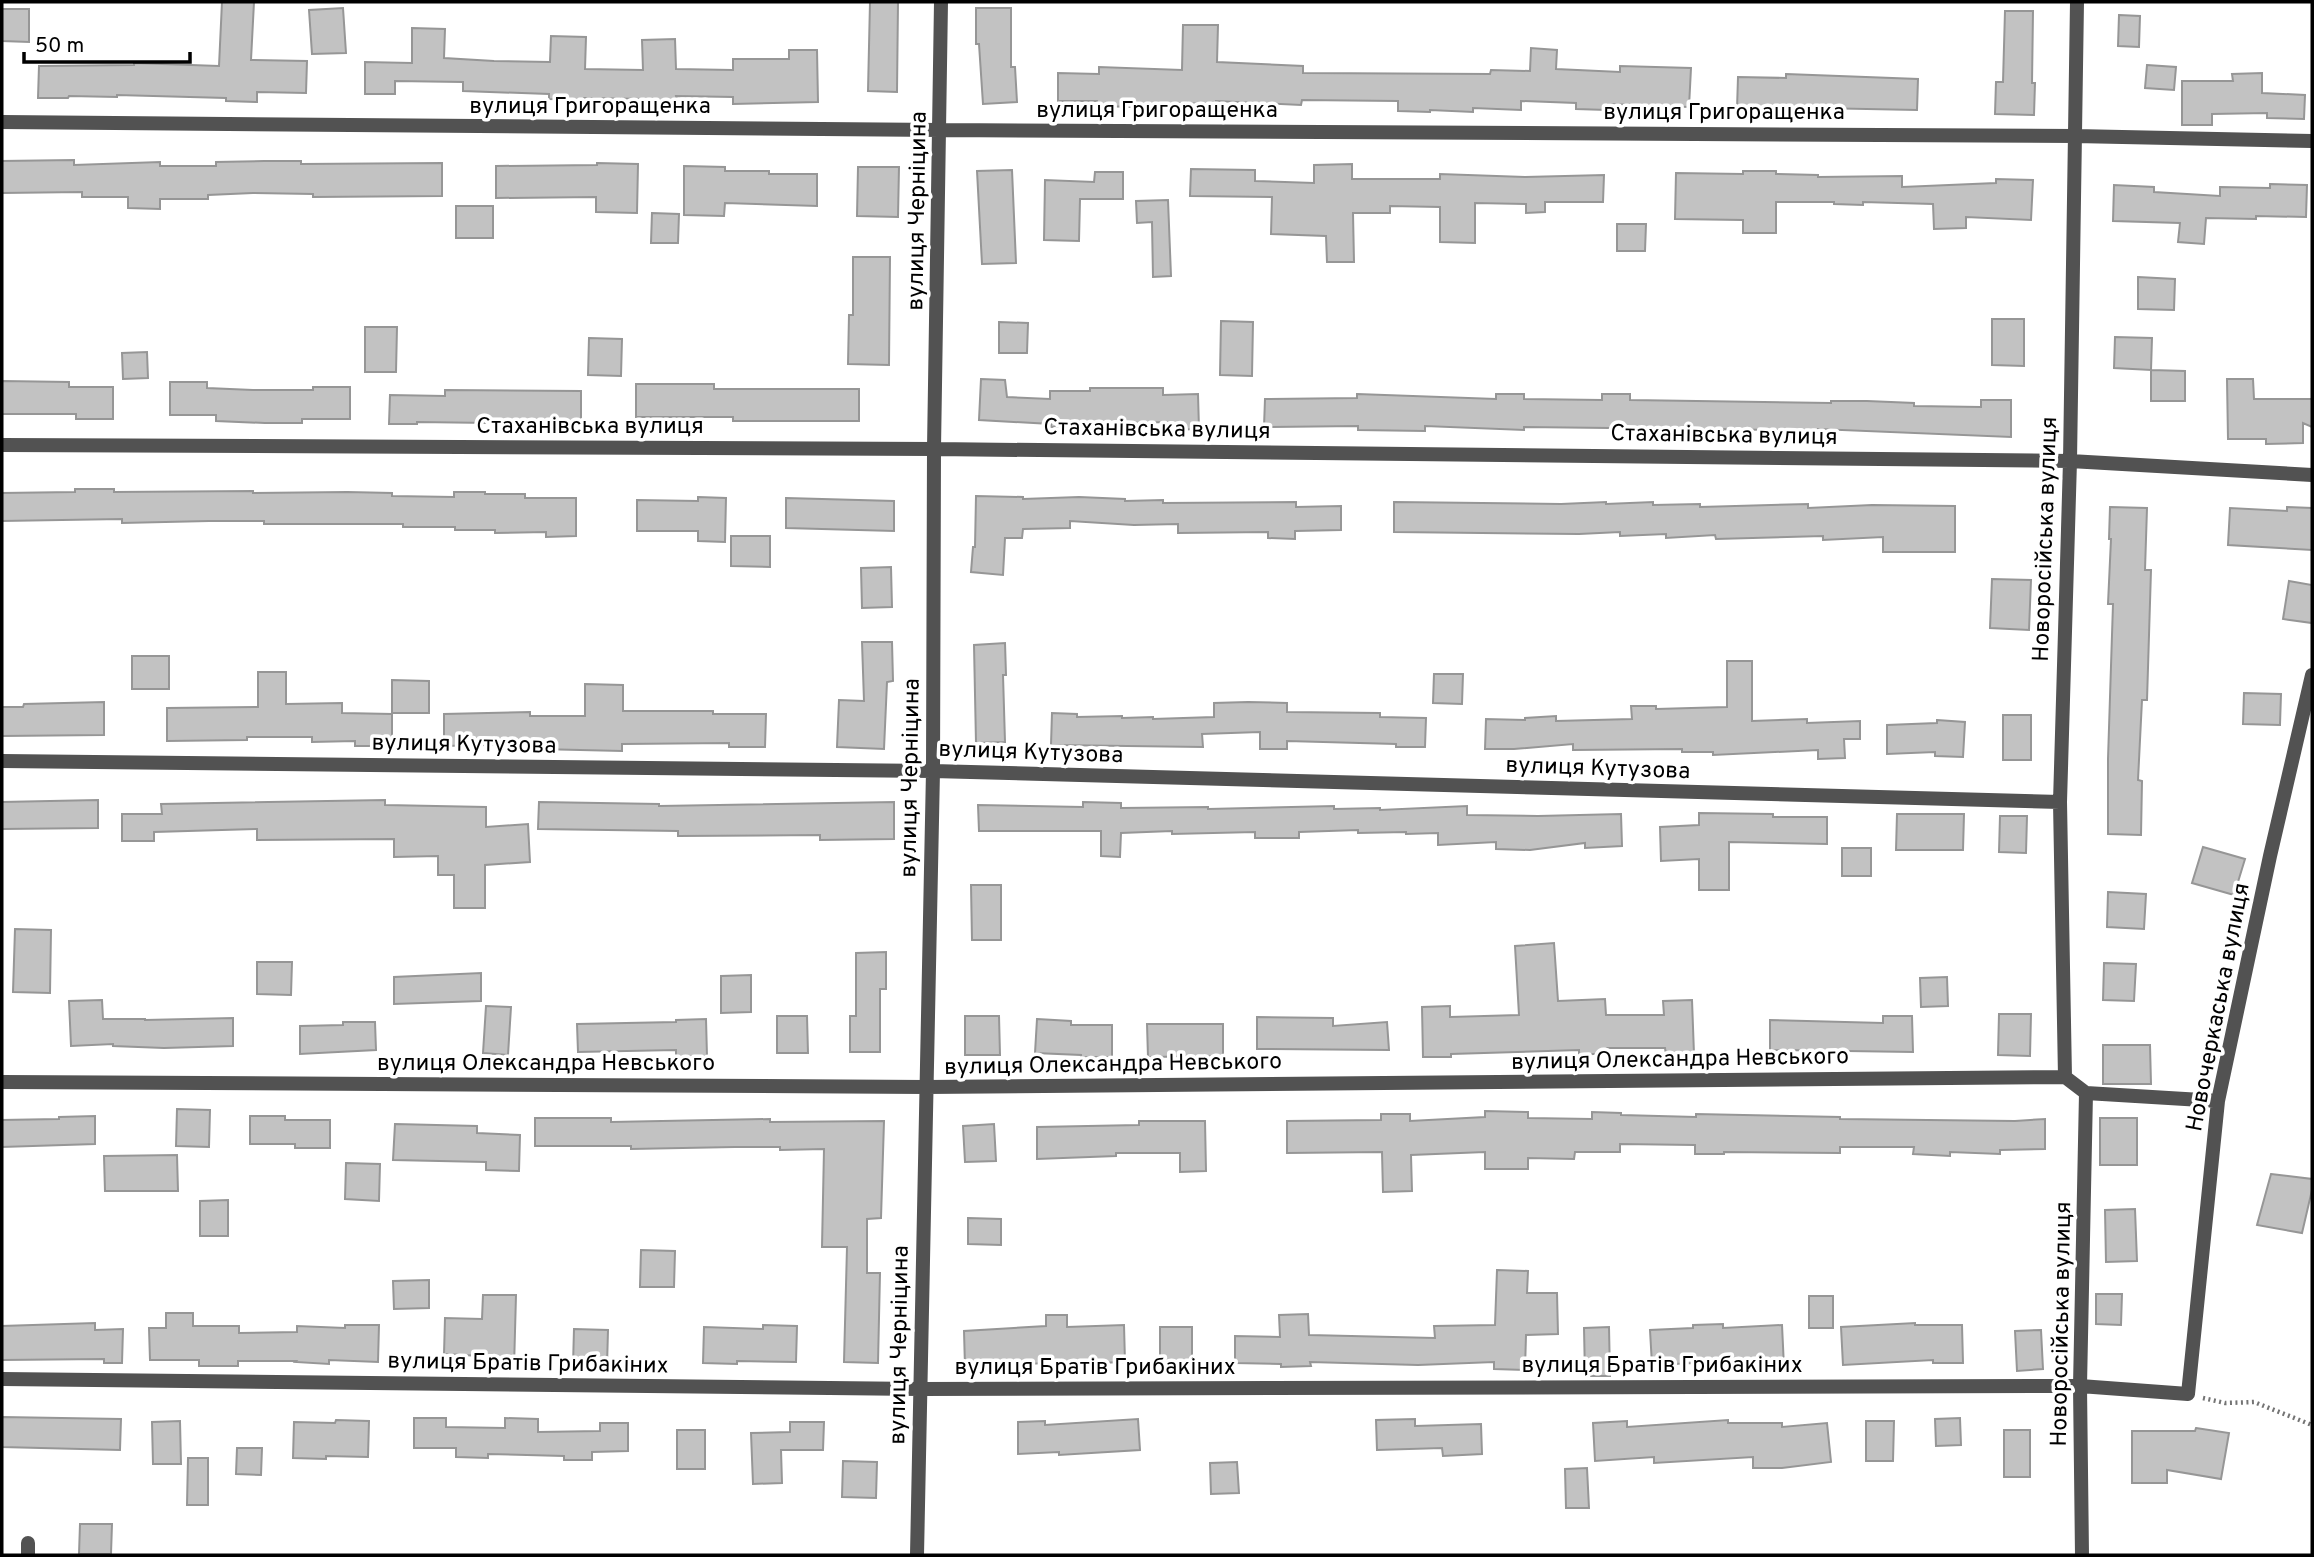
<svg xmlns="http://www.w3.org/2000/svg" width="2314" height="1557" font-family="Overpass,sans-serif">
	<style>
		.building { fill: #c2c2c2; stroke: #969696; stroke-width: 2 }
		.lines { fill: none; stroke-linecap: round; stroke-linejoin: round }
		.path { stroke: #747474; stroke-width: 4.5; stroke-dasharray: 2 3.5; stroke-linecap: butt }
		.street { stroke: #525252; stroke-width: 14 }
		.labels { text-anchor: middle; stroke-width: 7; stroke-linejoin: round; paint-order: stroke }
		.street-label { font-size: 23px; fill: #000; stroke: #fff }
	</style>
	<rect width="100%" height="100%" fill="#fff"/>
	<path class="building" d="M222,2H254L251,60L307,61L306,93L257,92V102L226,101V98L117,95V97L69,96L68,98H38L39,66L134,65V63L219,66Z
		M870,2H898L897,92L868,91Z
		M343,8L346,53L312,54L309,10Z
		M976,8H1011V67H1015L1017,102L983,104L979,44H976Z
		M2,9H29V42L2,41Z
		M2005,11H2033L2032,83H2035L2034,115L1995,114L1996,82H2003Z
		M2119,15L2140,16L2139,47L2118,46Z
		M1183,25H1218L1217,62L1303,66V73L1490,74L1491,70L1530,71L1531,48L1557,50L1556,69L1620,72V66L1691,68L1689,107L1608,104L1607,110L1576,109V103L1521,101V110L1473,108V112L1430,110V112L1398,111V101L1302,100L1301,105L1216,101V104L1174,103V108L1097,106V101H1058V73L1099,74V67L1182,70Z
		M412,28L445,29L444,58L494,61L550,62L551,36L586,37L585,69L643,70L642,40L675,39L676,69L733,70V59H789V50H817L818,102L733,104V97L676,96L677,101L644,102V99L584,98V100L549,99V94L463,91V82L395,81V94H365V62L412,63Z
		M2147,65L2176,67L2174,90L2145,88Z
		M2262,73V93L2305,95L2304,119L2267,118V113L2212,114V125H2182V81H2233L2232,74Z
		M1786,74L1918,79L1917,110L1816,108V114L1784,113V110L1737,109L1738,77L1786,78Z
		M74,160V165L160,162V166H216V162L264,161H301V164L442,163V196L313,197V194L253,193L208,195V199H160V209L128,208V197H82V192L2,193V161Z
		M597,163L638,164L637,213L596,212V197L496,198V166L597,165Z
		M1352,164V179H1440V174L1525,177L1604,175L1603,202H1545V212L1526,213V204L1475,203V243L1440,242V207L1390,206V213H1353L1354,262H1327L1326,236L1271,234L1272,197L1190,196L1191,169L1255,170V181L1314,183V165Z
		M684,166L725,167V171H769V174H817V206L725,203L724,216L684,215Z
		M858,167H899L898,217L857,216Z
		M1012,170L1016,263L982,264L977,171Z
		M1743,171H1776V174L1818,175V177L1902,176V187L1996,183V179L2033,180L2031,220L1966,217V228L1934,229L1933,204L1863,202V205L1834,204V202H1776V233H1743V220L1675,219L1676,173L1743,174Z
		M1095,172H1123V199H1080L1079,241L1044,240L1045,180L1094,182Z
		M2270,184L2307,185L2306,217L2256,216V219L2206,218L2204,244L2178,242L2180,223L2113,221L2114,185L2154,187V192L2220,196V187L2270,188Z
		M1168,200L1171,276L1153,277L1152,222L1137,223L1136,201Z
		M456,206H493V238H456Z
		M652,213L679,214L678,243H651Z
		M1617,224H1646L1645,251H1617Z
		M853,257H890L889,365L848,364L849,315H853Z
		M2138,277L2175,279L2174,310L2138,309Z
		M1992,319H2024V366L1992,365Z
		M1221,321L1253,322L1252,376L1220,375Z
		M999,322L1028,323L1027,353H999Z
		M365,327H397L396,372H365Z
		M2115,337L2152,338L2151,370L2114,368Z
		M589,338L622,339L621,376L588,375Z
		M147,352L148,378L123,379L122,353Z
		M2151,370L2185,371V401H2151Z
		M981,379L1005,380L1007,397L1050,399V391H1090V388H1163V395L1198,394L1199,429L1170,430V422L1079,424V426L1051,427V424L979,420Z
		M2227,379H2253L2254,399H2312V427L2303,423V443L2266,444V439H2228Z
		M2,381L69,382V387H113V419H76V414H2Z
		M170,382H207V388L253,390H313V387H350V419H302V423H265L216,421V415H170Z
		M636,384H714V389H859V421H733V417H636Z
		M445,390L581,391V424L417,422V424H389L390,395L445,396Z
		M1357,394L1496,399V394H1524V399L1602,400V394H1630V400L1831,403V401H1867L1914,403V406L1981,407V400H2011V437L1818,429V431L1723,429V435L1695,434V429L1524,427V430L1425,426V431L1358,430V426L1264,427L1265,399L1357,398Z
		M75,489H114V492L253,491V493L347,492L392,493V496L454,497V492H485V494H525V498H576V536L546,537V532L495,533V530H455V527H403V524H264V521H209L122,523V519L2,521V493L75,492Z
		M976,496L1023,497V499L1079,497L1125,499V501L1163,500V503L1296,502V507L1341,506V530L1295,531V539L1268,538V532L1178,533V524L1134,525L1070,521V528L1023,529L1022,538H1005L1003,575L971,572L973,547H975Z
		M698,497L726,498L725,542L698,541V531H637V500L698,501Z
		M786,498L894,501V531L786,528Z
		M1394,502L1561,504L1606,502V504L1653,502V505L1700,504V507L1808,504V508L1872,505L1955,506V552H1883V537L1823,540V536L1716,539L1715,535L1666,538V534L1620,536V532L1579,534L1394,532Z
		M2110,507L2147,508L2145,570H2151L2147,700H2142L2138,780L2142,781L2141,835L2108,834V759L2113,604H2108L2111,539H2109Z
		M2287,507L2312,508V550L2228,545L2230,508L2287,511Z
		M731,536H770V567L731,566Z
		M891,567L892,607L862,608L861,568Z
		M1992,579L2031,580L2029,630L1990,628Z
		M2289,581L2312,585V623L2283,619Z
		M862,642H892L893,681L887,682L884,749L837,747L839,700L864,701Z
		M1005,643L1006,675H1003L1005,742L976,743L974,645Z
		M132,656H169V689H132Z
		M1727,661H1752V721L1807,719V723L1860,721V739H1844L1845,758L1818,759V750L1713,755V752H1682V749L1573,750V744L1514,749H1485L1486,719L1525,720V718L1556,716V721L1632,719L1631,706H1656V709L1727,707Z
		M258,672H286V704L342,703V713L392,714V746H355V741L312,742V737H247V740L167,741V708L258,707Z
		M1434,674H1463L1462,704L1433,703Z
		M392,680L429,681V713H392Z
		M585,684L623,685V711H713V714H766L765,747H729V743L622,744V751L538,749V744L444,746V714L530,712V716H585Z
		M2244,693L2281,694L2280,725L2243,724Z
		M104,702V735L2,736V707H23L24,704Z
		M1248,702L1287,703V712L1380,713V717L1426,718L1425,747H1396V744L1287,741V749H1260V732L1202,734L1203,747L1051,745L1052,713L1077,714V717L1122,716V718L1153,717V719L1214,717V703Z
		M2003,715H2031V760H2003Z
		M1937,720L1965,722L1963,757L1935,756V752L1887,754V725L1937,723Z
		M98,800V828L2,829V802Z
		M385,800V805L486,807V827L528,824L530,862L485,865V908H454V875H438V856L394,857V839L257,840V829L154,832V841H122V814H162L161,804Z
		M539,802L659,804V806L894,802V839L820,840V835L678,836V831L538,829Z
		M1083,802L1121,803V808L1208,807V809L1334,806V809L1380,808V810L1467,806V815L1538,816L1621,814L1622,846L1585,848V843L1530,850L1496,849V842L1438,845V833L1406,834V832L1358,833V830L1299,832V838H1255V832L1172,834V831L1121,833L1120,857L1101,856V831H979L978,805L1083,807Z
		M1699,813L1773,814V817H1827V844L1729,842V890H1699V859L1661,861L1660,827L1699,825Z
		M1897,814H1964L1963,850H1896Z
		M2000,816H2027L2026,853L1999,852Z
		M2203,847L2245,859L2234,895L2192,883Z
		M1842,848H1871V876H1842Z
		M971,885H1001V940H972Z
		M2108,892L2146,894L2144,929L2107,927Z
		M15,929L51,930L50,993L13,992Z
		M1554,943L1558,1001L1605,999L1606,1015H1664L1663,1001L1692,1000L1694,1054L1666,1055L1665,1048H1607L1608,1053L1579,1055V1050L1451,1054V1057H1423L1422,1007L1450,1006V1017L1519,1015L1515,946Z
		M886,952V989H880V1052H850V1016H856V953Z
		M257,962H292L291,995L257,994Z
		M2104,963L2136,964L2134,1001L2103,1000Z
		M481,973V1001L394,1004V977Z
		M751,975V1012L721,1013V976Z
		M1947,977L1948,1006L1921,1007L1920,978Z
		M102,1000L103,1019H145V1020L233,1018V1046L164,1048L113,1046V1044L71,1046L69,1001Z
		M486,1006L511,1007L508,1055L483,1053Z
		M1999,1014H2031L2030,1056L1998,1055Z
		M777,1016H807L808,1053H777Z
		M965,1016H999L1000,1055H965Z
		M1883,1016H1912L1913,1052L1770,1050V1020L1883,1023Z
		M1257,1017L1333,1018V1026L1387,1022L1389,1050L1257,1049Z
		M706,1019L707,1056L676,1057V1050L578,1052L577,1024L676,1022V1020Z
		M1037,1019L1071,1021V1025H1112V1057H1081V1055L1035,1053Z
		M343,1022H375L376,1050L300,1054V1026L343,1025Z
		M1147,1024H1223V1056L1148,1057Z
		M2103,1045H2150L2151,1084H2103Z
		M177,1109L210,1110L209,1147L176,1146Z
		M1485,1111L1528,1112V1118L1592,1119V1112L1621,1113V1115L1696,1117V1114L1840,1117V1119L2015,1121L2045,1119V1149L2000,1150V1154L1950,1152V1156L1913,1154L1914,1147H1840V1153L1724,1152V1154H1695V1145L1620,1144V1152H1575L1574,1159L1528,1158V1169H1485V1152L1411,1155L1412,1191L1383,1192L1382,1152L1287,1153V1121L1381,1120V1114H1410V1121L1485,1117Z
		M95,1116V1144L2,1147V1120L59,1119V1117Z
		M250,1116H285V1120H330V1148H295V1144H250Z
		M535,1118H611V1122L770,1119V1122L884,1121L881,1218L867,1219V1273H880L878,1363L844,1362L847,1247H822L824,1149L780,1150V1147H735L631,1149V1146H535Z
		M2100,1118H2137V1165H2100Z
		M1139,1121H1205L1206,1171L1180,1172V1153H1116V1156L1037,1159V1127L1139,1125Z
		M395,1124L477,1126V1133L520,1135L519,1171L486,1170V1162L393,1160Z
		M994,1124L996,1161L965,1162L963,1126Z
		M177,1155L178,1191H105L104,1156Z
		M346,1163L380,1164L379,1201L345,1199Z
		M2271,1174L2312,1179V1190L2302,1233L2257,1225Z
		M228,1200V1236H200V1201Z
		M2135,1209L2137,1261L2106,1262L2105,1210Z
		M968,1218L1001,1219V1245L968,1244Z
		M641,1250L675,1251L674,1287H640Z
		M1497,1270L1528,1271L1527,1293H1557L1558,1334L1526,1335L1525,1370L1494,1369V1362L1418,1365L1310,1362L1311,1366L1281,1367V1364L1235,1363V1336L1280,1337L1279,1315L1308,1314L1309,1335L1435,1338L1434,1326L1495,1325Z
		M429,1280V1308L394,1309L393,1281Z
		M2096,1294H2122L2121,1325L2096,1324Z
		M483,1295H516L514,1368H481V1356L444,1354L445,1318L482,1319Z
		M1809,1296H1833V1328H1809Z
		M166,1313H193V1326H239V1333L297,1332V1326L345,1328V1325H379L378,1362L329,1360V1364L295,1362L296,1361H238V1366H199V1360H150L149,1328H166Z
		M1046,1315H1067V1327L1124,1325L1125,1362L1067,1364V1366H1046V1363L965,1367L964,1331L1046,1326Z
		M95,1323V1330L123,1329L122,1363H104V1359L2,1360V1326Z
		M1915,1323V1325H1962L1963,1363H1933V1360L1843,1365L1841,1327Z
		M1723,1324V1328L1782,1325L1784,1367L1694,1370V1363L1652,1365L1650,1330L1693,1328V1325Z
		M763,1325L797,1326L796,1362L737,1361V1364L703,1363L704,1327L763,1329Z
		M1160,1327H1192V1367H1160Z
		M1609,1327L1610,1376H1585L1584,1328Z
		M574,1329L608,1330L607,1366L573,1365Z
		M2041,1330L2043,1369L2017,1371L2015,1331Z
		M2,1417L121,1419L120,1450L2,1447Z
		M414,1418H446V1427L505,1428V1418L538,1419V1432L600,1431V1423H628V1451L592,1452V1460H564V1456L488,1454V1458L456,1457V1448H414Z
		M1960,1418L1961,1445L1936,1446L1935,1419Z
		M1138,1419L1140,1450L1059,1455V1452L1018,1454V1422L1045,1421V1425Z
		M1415,1419V1426L1481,1424L1482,1454L1443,1456L1442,1448L1377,1450L1376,1420Z
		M336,1420L369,1421L368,1457L326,1456V1459L293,1458L294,1422L335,1423Z
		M1728,1420V1423H1782V1427L1827,1423L1831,1462L1782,1468H1753V1457L1654,1463V1457L1595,1461L1593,1423L1627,1421V1427Z
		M180,1421L181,1464H153L152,1422Z
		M1866,1421H1894L1893,1461H1866Z
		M790,1422H824L823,1450H781L782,1483L753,1484L751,1433L790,1432Z
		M2196,1428L2229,1433L2221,1479L2167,1470V1483H2132V1431H2195Z
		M677,1430H705V1469H677Z
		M2004,1430H2030V1477H2004Z
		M237,1448H262L261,1475L236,1474Z
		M188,1458H208V1505H187Z
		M843,1461L877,1462L876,1498L842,1497Z
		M1237,1462L1239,1493L1211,1494L1210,1463Z
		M1587,1468L1589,1508H1566L1565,1469Z
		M80,1524H112L111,1554H79Z"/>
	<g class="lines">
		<path class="path" d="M2203,1398L2225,1403L2254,1402L2312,1425"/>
		<path class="street" d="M2,122L940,130L2075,136L2312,141
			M2,445L934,449L2070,461L2312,475
			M2,761L933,771L2060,802
			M2065,1077L2060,802L2070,461L2077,2
			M2,1082L926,1087L2065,1077L2086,1093L2218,1101
			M2,1379L919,1389L2080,1386L2188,1394L2218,1101L2270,856L2312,675
			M28,1555V1543
			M917,1555L933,771L934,449L941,2
			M2082,1555L2080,1386L2086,1093"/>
	</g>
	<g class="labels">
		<g class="street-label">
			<text x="590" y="113">вулиця Григоращенка</text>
			<text x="1157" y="117">вулиця Григоращенка</text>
			<text x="1724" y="119">вулиця Григоращенка</text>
			<text transform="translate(916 211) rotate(-89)" y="8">вулиця Черніцина</text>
			<text x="590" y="433">Стаханівська вулиця</text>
			<text transform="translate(1157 428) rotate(1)" y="8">Стаханівська вулиця</text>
			<text transform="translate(1724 434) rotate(1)" y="8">Стаханівська вулиця</text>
			<text transform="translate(2044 539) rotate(-88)" y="8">Новоросійська вулиця</text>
			<text transform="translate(464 743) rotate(1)" y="8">вулиця Кутузова</text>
			<text transform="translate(1031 751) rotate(2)" y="8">вулиця Кутузова</text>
			<text transform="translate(1598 767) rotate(2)" y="8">вулиця Кутузова</text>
			<text transform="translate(909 778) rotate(-89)" y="8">вулиця Черніцина</text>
			<text transform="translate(2217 1007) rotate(-79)" y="8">Новочеркаська вулиця</text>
			<text transform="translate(1680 1058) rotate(-1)" y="8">вулиця Олександра Невського</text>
			<text x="546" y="1070">вулиця Олександра Невського</text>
			<text transform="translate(1113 1063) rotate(-1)" y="8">вулиця Олександра Невського</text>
			<text transform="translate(2060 1324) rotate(-89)" y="8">Новоросійська вулиця</text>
			<text transform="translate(898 1345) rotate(-89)" y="8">вулиця Черніцина</text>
			<text transform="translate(528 1362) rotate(1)" y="8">вулиця Братів Грибакіних</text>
			<text x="1662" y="1372">вулиця Братів Грибакіних</text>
			<text x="1095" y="1374">вулиця Братів Грибакіних</text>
		</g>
	</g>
	<rect width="2314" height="1557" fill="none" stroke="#000000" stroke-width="7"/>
	<path d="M24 52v10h166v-10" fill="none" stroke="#000000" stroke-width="3.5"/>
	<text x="35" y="52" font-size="21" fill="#000000" stroke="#ffffff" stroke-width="5" paint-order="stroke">50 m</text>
</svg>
